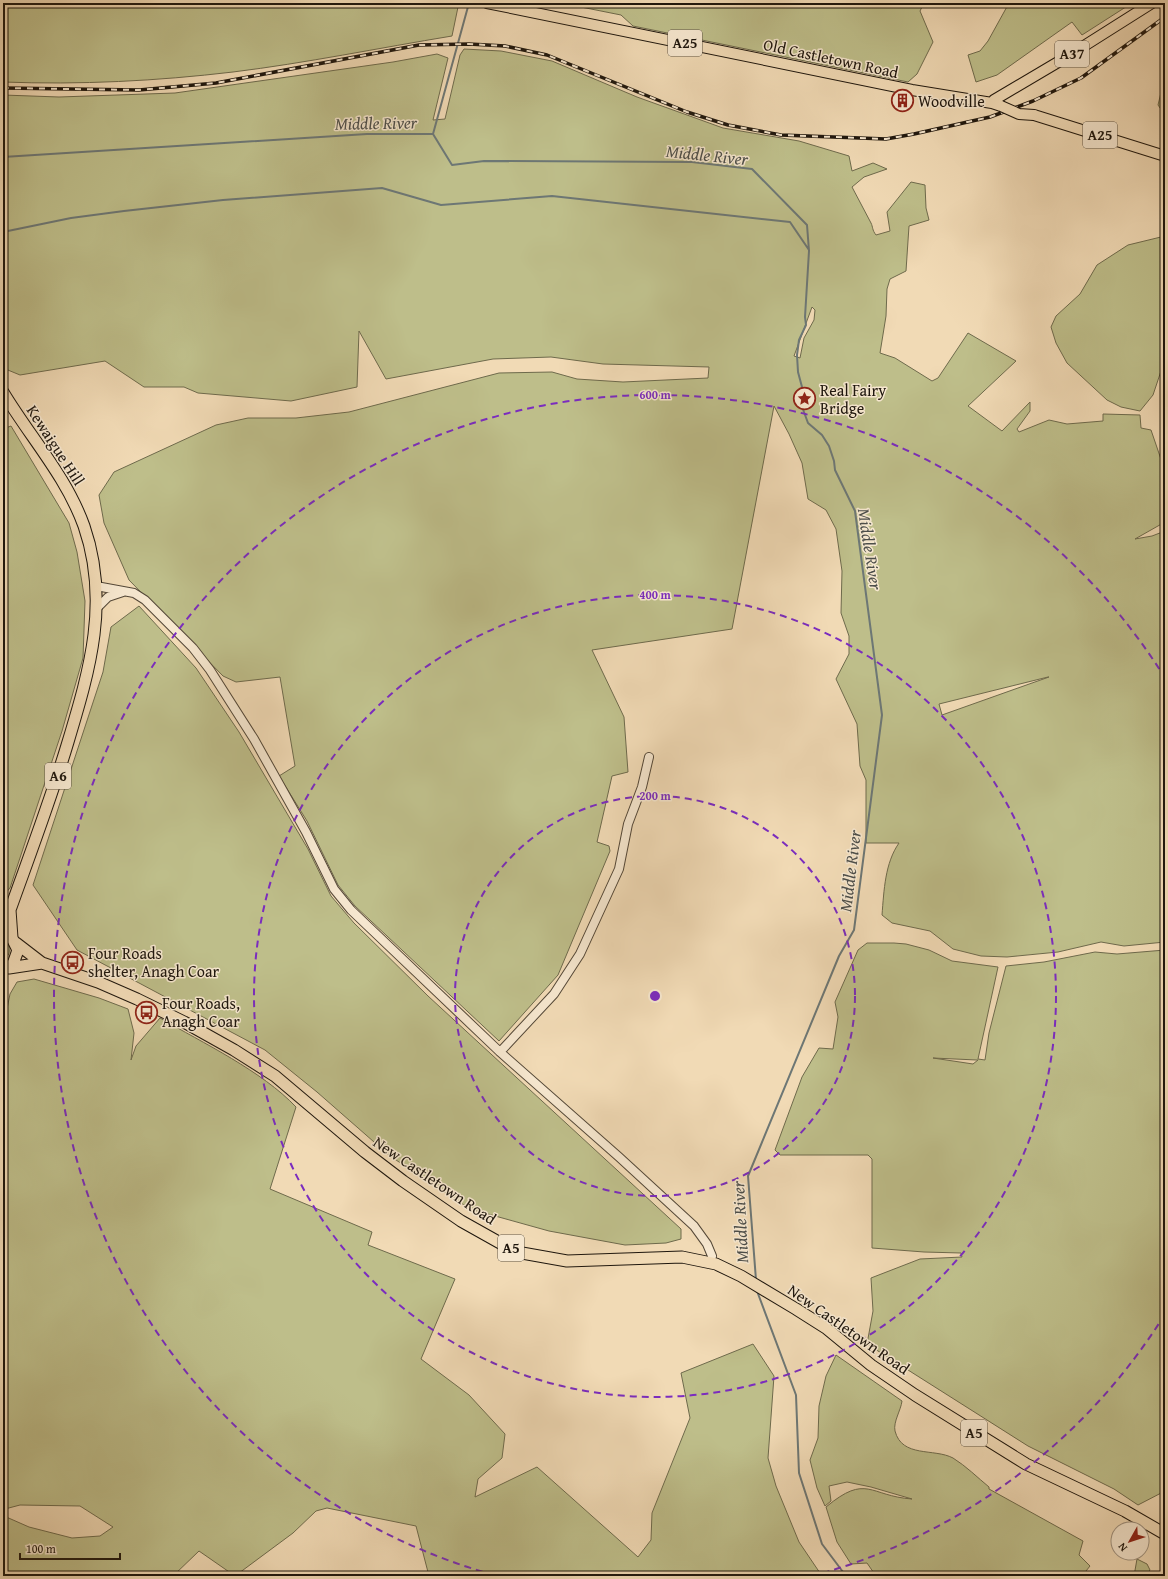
<svg xmlns="http://www.w3.org/2000/svg" width="1168" height="1579" font-family="'Gentium Book Plus',serif">
	<style>
		.green { fill: #bebe8a; stroke: #6e6a4c; fill-rule: evenodd }
		.lines { fill: none; stroke-linecap: round; stroke-linejoin: round }
		.stream { stroke: #6d7775; stroke-width: 2 }
		.minor-casing { stroke: #534737; stroke-width: 10 }
		.major-casing { stroke: #1e160d; stroke-width: 12 }
		.highway-casing { stroke: #1e160d; stroke-width: 13 }
		.minor { stroke: #f6e7cf; stroke-width: 8 }
		.major { stroke: #f1dab5; stroke-width: 10 }
		.highway { stroke: #f1dab5; stroke-width: 11 }
		.rail-casing { stroke: #1e160d; stroke-width: 3.5 }
		.rail { stroke: #f6e7cf; stroke-width: 2; stroke-dasharray: 6; stroke-linecap: butt }
		.major-bridge-casing { stroke: #1e160d; stroke-width: 12; stroke-linecap: butt }
		.major-bridge { stroke: #f1dab5; stroke-width: 10 }
		.ring { fill: none; stroke: #7b2cbf; stroke-width: 2; stroke-dasharray: 7 5 }
		.labels { text-anchor: middle; stroke-width: 3; stroke-linejoin: round; paint-order: stroke }
		.shield { fill: #f6e7cf; stroke: #5f5547; stroke-width: 1 }
		.shield-label { font-size: 15px; font-weight: bold; fill: #1e160d }
		.street-label { font-size: 16px; fill: #1e160d; stroke: #f6e7cf }
		.poi-label { font-size: 16px; fill: #1e160d; stroke: #f6e7cf; text-anchor: start }
		.water-label { font-size: 17px; font-style: italic; fill: #4c4e4a; stroke: #f6e7cf }
		.centre { fill: #7b2cbf; stroke: #f6e7cf; stroke-width: 2 }
		.ring-label { font-size: 12px; text-anchor: middle; font-weight: bold; fill: #7b2cbf; stroke: #f6e7cf; stroke-width: 3; stroke-linejoin: round; paint-order: stroke }
	</style>
	<rect width="100%" height="100%" fill="#f1dab5"/>
	<filter id="stains"><feTurbulence type="fractalNoise" baseFrequency=".005" numOctaves="4"/><feColorMatrix values="0 0 0 0 .2 0 0 0 0 .09 0 0 0 0 .02 0 0 0 .5 -.17"/></filter>
	<radialGradient id="worn" r=".72"><stop offset=".6" stop-color="#630" stop-opacity="0"/><stop offset="1" stop-color="#630" stop-opacity=".3"/></radialGradient>
	<path class="green" d="M3,3H442L458,7L452,36C379,48 306,63 233,72C157,81 80,85 3,82Z
		M561,3H924L920,11L933,42L917,74L908,82L633,26L621,15Z
		M1009,3H1132L1082,35L1072,22L997,75L976,82L968,55L980,51L988,41Z
		M464,49L501,51L552,61L637,97L723,128L799,141L849,156L852,171L873,163L887,169L864,177L852,187C858,199 865,211 871,223C873,227 872,230 876,235L890,231L887,212L911,182L925,185L926,208L929,220L909,226L906,271L890,279L887,289L886,316L880,353L895,358L932,381L938,378L968,333L1016,361L968,406L1002,431L1030,402V411L1017,429L1019,432L1049,420L1067,424L1103,421V414L1140,415L1141,428L1151,430L1165,471V522L1135,539L1152,536L1165,531V693L1161,694L1165,708V942L1124,946L1101,942L1058,952L1007,957L981,956L953,949L930,931L892,923L882,915C884,890 885,863 899,843H866V780L860,766L857,724L836,679L849,654V636L841,613L842,571L836,529L826,510L808,499L802,463L789,434L774,406L732,629L592,650L624,717L628,772L612,776L597,842L609,846L610,851L558,975L499,1041L355,906L338,885L307,821L279,776L295,766L280,677L236,682L223,676L129,580L104,523L99,495L114,472L216,425L248,418H296L349,412L499,373L552,372L577,379L623,382L708,378L709,367L603,364L551,357L493,359L386,379L359,331L357,387L291,401L198,393L184,387H144L105,361L20,375L3,368V95L59,97L175,93L393,62L437,54L448,58L433,120L445,119L460,55ZM812,307L815,310L814,320L804,338L800,358L794,356ZM1048,677H1049L942,715L939,704Z
		M1165,76V115L1158,105Z
		M1165,236V359L1153,395L1140,411L1121,407L1107,400L1067,363L1056,343L1051,327L1056,316L1080,294L1097,265L1128,245Z
		M11,426L69,523L77,552L85,601L83,658L62,731L10,888L3,896V429Z
		M139,606L196,668L239,732L308,849L331,896L354,923L428,996L681,1229V1239L666,1243L625,1245L549,1231L470,1209L390,1156L317,1092L265,1050L77,950L33,885L103,672L111,627Z
		M3,940C12,945 12,955 3,959Z
		M867,943H894L906,944L929,950L952,961L998,967L978,1059L985,1060L989,1033L1006,966L1044,962L1095,952L1117,954L1165,950V1491L1138,1505L1114,1489L1028,1446L867,1344L873,1311L871,1278L920,1259L962,1257L961,1253L924,1252L872,1248V1159L868,1155H780L775,1150L802,1077L819,1048L833,1049L838,1017L835,1002L858,950ZM933,1058L977,1060H978L973,1064Z
		M34,979L99,998L128,1009L134,1033L131,1060L136,1046L160,1018C203,1043 262,1071 296,1107L270,1189L372,1232L368,1245L455,1279L421,1359L469,1395L505,1434L502,1458L478,1479L475,1497L537,1467L638,1557L651,1540L652,1513L690,1418L681,1373L753,1344L774,1376L768,1458L776,1486L799,1542L822,1576H429L416,1526L327,1508L316,1511L293,1533L235,1576L199,1551L173,1576H6L4,1516L29,1527L72,1538L100,1536L113,1527L80,1506L20,1505L5,1509L3,1450V1029L10,994L17,982Z
		M836,1355L902,1401C901,1410 893,1422 895,1431C902,1458 934,1448 953,1458C966,1466 978,1478 989,1487V1489L1083,1541L1079,1555L1090,1566L1082,1576H876L867,1563L851,1564L837,1542L826,1507C867,1473 869,1496 912,1499L871,1487L847,1482L829,1486L831,1501L825,1506L817,1488L810,1460L818,1438L819,1406L826,1376Z
		M1137,1559L1147,1564L1150,1570L1145,1576H1134Z"/>
	<g class="lines">
		<path class="stream" d="M433,134L452,165L484,161L692,162L752,169L807,225L809,251L805,317L806,325L799,340L797,355L798,372L802,387L801,404L808,423L822,435L829,446L834,461L835,470L855,511L882,715L854,930L839,956L748,1176L756,1280
			M433,134L469,3
			M3,157L367,134H433
			M3,232L71,218L124,211L223,200L382,188L441,205L552,196L790,222L809,250
			M757,1291L796,1395L799,1473L822,1544L846,1576"/>
		<defs>
			<path id="minor" d="M96,586L134,593L145,600L193,648L210,670L254,739L306,832L334,889L351,910L500,1052L619,1157L694,1226L707,1244L712,1256
				M96,609L108,597L123,592
				M500,1052L554,994L580,954L619,869L628,824L642,787L649,757"/>
			<path id="major" d="M487,3L912,90L992,103L1001,106
				M992,103L994,100L1065,58L1152,3
				M1034,115L1165,156"/>
			<path id="highway" d="M3,392C30,437 66,476 84,526C110,601 90,669 68,742C51,799 30,854 10,910L3,918
				M10,910L12,938
				M3,933L12,938L18,950L13,964L3,970
				M16,943L42,963L98,982L137,999L184,1022L234,1050L275,1076L365,1152L403,1181L461,1221L502,1244L522,1253L567,1261L682,1257L716,1264L741,1276L796,1309L826,1328L871,1365L915,1395L1026,1464L1125,1511L1165,1534
				M9,968L42,963"/>
		</defs>
		<use href="#minor" class="minor-casing"/>
		<use href="#major" class="major-casing"/>
		<use href="#highway" class="highway-casing"/>
		<use href="#minor" class="minor"/>
		<use href="#major" class="major"/>
		<use href="#highway" class="highway"/>
		<defs>
			<path id="rail" d="M3,88L139,90L216,83L419,45L469,44L505,46L547,55L687,112L728,125L781,135L886,139L914,134L990,117L1033,101L1081,78L1165,17"/>
		</defs>
		<use href="#rail" class="rail-casing"/>
		<use href="#rail" class="rail"/>
		<defs>
			<path id="major-bridge" d="M1001,106L1019,114L1034,115"/>
		</defs>
		<use href="#major-bridge" class="major-bridge-casing"/>
		<use href="#major-bridge" class="major-bridge"/>
	</g>
	<g class="ring">
		<circle cx="655" cy="996" r="200"/>
		<circle cx="655" cy="996" r="401"/>
		<path d="M1165 1314A601 601 0 0 1 816 1575M494 1575A601 601 0 1 1 1165 678"/>
	</g>
	<defs>
		<symbol id="building-ring" viewBox="-11 -11 22 22"><circle r="9.5" fill="#f6e7cf" stroke="#8f2418" stroke-width="1.5"/><path d="M-4-6H4V6H1V3H-1V6H-4ZM-2.5-4.3h1.7v1.8h-1.7ZM.8-4.3h1.7v1.8H.8ZM-2.5-1h1.7V.8h-1.7ZM.8-1h1.7V.8H.8Z" fill="#8f2418"/></symbol>
		<symbol id="sight-ring" viewBox="-11 -11 22 22"><circle r="9.5" fill="#f6e7cf" stroke="#8f2418" stroke-width="1.5"/><path d="M0-6L1.8-2.2L6-1.7L2.9 1.2L3.7 5.4L0 3.3L-3.7 5.4L-2.9 1.2L-6-1.7L-1.8-2.2Z" fill="#8f2418"/></symbol>
		<symbol id="bus-ring" viewBox="-11 -11 22 22"><circle r="9.5" fill="#f6e7cf" stroke="#8f2418" stroke-width="1.5"/><path d="M-5-6H5V4H4V6H2V4H-2V6H-4V4H-5ZM-3.5-4V0h7V-4ZM-3.5 1.2v1.5H-2V1.2ZM2 1.2v1.5H3.5V1.2Z" fill="#8f2418"/></symbol>
	</defs>
	<g fill-rule="evenodd">
		<use href="#building-ring" x="890" y="88" width="25" height="25"/>
		<use href="#sight-ring" x="792" y="386" width="25" height="25"/>
		<use href="#bus-ring" x="60" y="950" width="25" height="25"/>
		<use href="#bus-ring" x="134" y="1000" width="25" height="25"/>
	</g>
	<g class="labels">
		<g class="shield">
			<rect x="668" y="30" width="34" height="26" rx="3"/>
			<rect x="1055" y="41" width="34" height="26" rx="3"/>
			<rect x="1083" y="122" width="34" height="26" rx="3"/>
			<rect x="45" y="763" width="26" height="26" rx="3"/>
			<rect x="498" y="1235" width="26" height="26" rx="3"/>
			<rect x="961" y="1420" width="26" height="26" rx="3"/>
		</g>
		<g class="shield-label">
			<text x="685" y="48">A25</text>
			<text x="1072" y="59">A37</text>
			<text x="1100" y="140">A25</text>
			<text x="58" y="781">A6</text>
			<text x="511" y="1253">A5</text>
			<text x="974" y="1438">A5</text>
		</g>
		<g class="street-label">
			<text transform="translate(831 58) rotate(12)" y="6">Old Castletown Road</text>
			<text transform="translate(56 445) rotate(57)" y="6">Kewaigue Hill</text>
			<text transform="translate(435 1180) rotate(34)" y="6">New Castletown Road</text>
			<text transform="translate(849 1329) rotate(35)" y="6">New Castletown Road</text>
		</g>
		<g class="poi-label">
			<text x="918" y="107">Woodville</text>
			<text x="820" y="396">Real Fairy<tspan x="820" dy="18">Bridge</tspan></text>
			<text x="88" y="959">Four Roads<tspan x="88" dy="18">shelter, Anagh Coar</tspan></text>
			<text x="162" y="1009">Four Roads,<tspan x="162" dy="18">Anagh Coar</tspan></text>
		</g>
		<g class="water-label">
			<text transform="translate(376 123) rotate(-1)" y="6">Middle River</text>
			<text transform="translate(707 155) rotate(6)" y="6">Middle River</text>
			<text transform="translate(870 549) rotate(81)" y="6">Middle River</text>
			<text transform="translate(850 871) rotate(-83)" y="6">Middle River</text>
			<text transform="translate(740 1222) rotate(-93)" y="6">Middle River</text>
		</g>
	</g>
	<circle cx="655" cy="996" r="6" class="centre"/>
	<g class="ring-label">
		<text x="655" y="399">600 m</text>
		<text x="655" y="599">400 m</text>
		<text x="655" y="800">200 m</text>
	</g>
	<rect width="1168" height="1579" fill="none" stroke="#f1dab5" stroke-width="16"/>
	<rect x="4" y="4" width="1160" height="1571" fill="none" stroke="#1e160d" stroke-width="2"/>
	<rect x="8" y="8" width="1152" height="1563" fill="none" stroke="#1e160d"/>
	<g transform="translate(1130 1541) rotate(231)"><circle r="19" fill="#f6e7cf" stroke="#a09381"/>
	<path d="M0-3L7 15L0 10L-7 15Z" fill="#8f2418"/>
	<text y="-6" font-size="11" font-weight="bold" text-anchor="middle" fill="#1e160d">N</text>
	</g>
	<path d="M20 1553v6h100v-6" fill="none" stroke="#1e160d" stroke-width="2"/>
	<text x="26" y="1553" font-size="12" fill="#1e160d" stroke="#f6e7cf" stroke-width="3" paint-order="stroke">100 m</text>
	<rect width="100%" height="100%" filter="url(#stains)"/>
	<rect width="100%" height="100%" fill="url(#worn)"/>
</svg>
